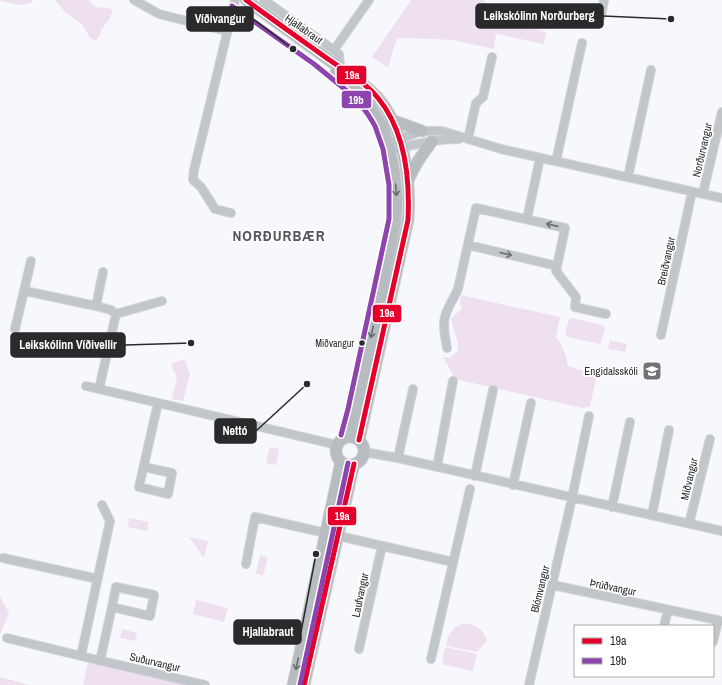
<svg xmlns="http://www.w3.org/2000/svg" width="722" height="685" font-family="'Archivo Narrow',sans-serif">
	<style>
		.green { fill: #efe0f0 }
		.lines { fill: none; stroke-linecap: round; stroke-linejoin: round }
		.minor-casing { stroke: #d3d4d6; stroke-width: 10 }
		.secondary-casing { stroke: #d3d4d6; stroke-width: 13 }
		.minor { stroke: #c1c6cb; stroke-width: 8 }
		.secondary { stroke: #b7bcc1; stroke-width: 11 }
		.bus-1-casing { stroke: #fff; stroke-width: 8 }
		.bus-2-casing { stroke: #fff; stroke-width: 8 }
		.bus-1 { stroke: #e4002b; stroke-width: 5 }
		.bus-2 { stroke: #8e44ad; stroke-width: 5 }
		.oneway { stroke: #696c6f }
		.oneway2 { stroke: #6e7074 }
		.bus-dot { fill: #2a2a2c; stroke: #fff; stroke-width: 1.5 }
		.labels { text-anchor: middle; stroke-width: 3.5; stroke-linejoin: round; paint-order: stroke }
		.bus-label { font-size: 10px; fill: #2a2a2c; stroke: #fff; text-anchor: end }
		.street-label { font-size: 11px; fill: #2a2a2c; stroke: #fff }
		.poi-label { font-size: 11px; fill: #2a2a2c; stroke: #fff; text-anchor: end }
		.district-label { font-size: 15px; font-weight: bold; letter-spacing: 1px; fill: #56575c; stroke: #fff }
		.leader { fill: none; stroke: #2a2a2c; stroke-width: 1.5 }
		.callout-dot { fill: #2a2a2c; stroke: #fff; stroke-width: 1.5 }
		.callout { fill: #2a2a2c; stroke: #2a2a2c; stroke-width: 1.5 }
		.callout-label { font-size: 12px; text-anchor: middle; font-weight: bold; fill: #fff }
		.line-badge { stroke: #fff; stroke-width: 1.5 }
		.badge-label { font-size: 11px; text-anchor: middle; font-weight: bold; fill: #fff }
	</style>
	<rect width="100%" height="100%" fill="#f7f8fc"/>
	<path class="green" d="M0,0H33L31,3L20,5L1,1Z
		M55,0H88L96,7L113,9L110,19L105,24L101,31L99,37L95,41L90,38L82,24L66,13Z
		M411,0H485L482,17L546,32L544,44L496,34L494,49L453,40L405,38L397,39L395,44L388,68L372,57Z
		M461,295L560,317L556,337C563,346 566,354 568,366L597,375L590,406L582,408L455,379L443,357L449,358L457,352L458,344L451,319L462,308L460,305Z
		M572,318L603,325L605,328L601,343L599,344L568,337L565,334L569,319Z
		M610,340L627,344L625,352L608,349Z
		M184,359L190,374L183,401L172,399L177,378L171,364Z
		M270,447L279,449L276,465L266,463Z
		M129,518L149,522L147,531L128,527Z
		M189,537L208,541L204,558Z
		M260,555L268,557L263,576L256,574Z
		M0,596L9,613L0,635Z
		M196,600L228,608L224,622L193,614Z
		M462,624C475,623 484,629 487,641L477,652L446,646C448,635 451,628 462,624Z
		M122,629L137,633L135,641L120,638Z
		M445,647L477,654L473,671L442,664Z
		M88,662L186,685H83Z
		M0,677L30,685H0Z"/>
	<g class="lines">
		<defs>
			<path id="minor" d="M134,0L159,14L227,31
				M264,0L339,54L340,68
				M601,16L604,0
				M334,50L369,0
				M468,139L476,103L483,97L492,57
				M388,144L399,139L422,131H442L501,149L722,198
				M398,149C418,143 438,139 459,139
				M556,161L582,43
				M628,177L651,70
				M703,193L722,112
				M231,213L215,209L201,187L193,180L194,170L235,0
				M527,219L540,158
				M468,245L557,266
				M25,291L96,306L111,310L116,314L99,389L337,445
				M96,306L103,272
				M116,314L162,301
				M15,329L31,261
				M661,335L692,192
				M447,348C445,335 441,322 448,309C451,302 455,296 458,289L476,208L565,228L556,271L576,297L575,307L606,314
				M86,386L99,389
				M364,452L398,458L722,531
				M398,458L413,389
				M144,467L172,473L168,494L139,487L158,403
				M437,467L453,381
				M475,476L493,390
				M513,485L531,403
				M102,505L110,521L81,656L205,685
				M612,507L630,422
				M652,515L669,430
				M689,524L710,439
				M3,558L98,579
				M246,564L255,517L453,562
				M553,585L722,621
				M664,626L668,610
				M7,638L81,656
				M713,642L718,620
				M359,649L382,546
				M431,659L470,489
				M100,661L112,607L150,616L154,595L116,587L112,607
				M529,685L572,498L589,416"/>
			<path id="secondary" d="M246,0L340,68C354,77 367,86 378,98C404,128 411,181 408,220L359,440
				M336,72L343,77L368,103L383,127L390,152L394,171L397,198L395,224L370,343L352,422L348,437
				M392,120L422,131
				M408,180L418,161L432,141
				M336 451a14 14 0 1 1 28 0a14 14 0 1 1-28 0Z
				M293,685L341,462
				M304,685L354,464"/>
		</defs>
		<use href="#minor" class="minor-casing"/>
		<use href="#secondary" class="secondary-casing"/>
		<use href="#minor" class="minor"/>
		<use href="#secondary" class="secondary"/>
		<defs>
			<path id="bus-1" d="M246,0C273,20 300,39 328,59C345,71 365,82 378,98C406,132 410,179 408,220L359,440
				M304,685L354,464"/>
			<path id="bus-2" d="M232,6L314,64L352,95L362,106L369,116L375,126L383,149L389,185V219L348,409L341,435
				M300,685L348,463"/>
		</defs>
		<use href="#bus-1" class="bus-1-casing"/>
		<use href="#bus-2" class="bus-2-casing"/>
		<use href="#bus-1" class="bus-1"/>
		<use href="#bus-2" class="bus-2"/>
	</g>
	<defs><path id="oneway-shaft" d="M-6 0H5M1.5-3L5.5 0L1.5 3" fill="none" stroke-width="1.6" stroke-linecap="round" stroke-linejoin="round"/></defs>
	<g class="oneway">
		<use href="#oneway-shaft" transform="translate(396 190) rotate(86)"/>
		<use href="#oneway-shaft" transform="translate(372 332) rotate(102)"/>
		<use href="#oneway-shaft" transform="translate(297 664) rotate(102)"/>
	</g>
	<g class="oneway2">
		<use href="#oneway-shaft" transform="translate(552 225) rotate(-167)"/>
		<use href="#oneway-shaft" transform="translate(506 254) rotate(13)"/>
	</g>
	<defs>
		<symbol id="school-square" viewBox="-11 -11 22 22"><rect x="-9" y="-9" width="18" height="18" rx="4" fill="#727275" stroke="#fff"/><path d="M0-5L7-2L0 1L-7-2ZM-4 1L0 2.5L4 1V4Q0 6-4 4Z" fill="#fff"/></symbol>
	</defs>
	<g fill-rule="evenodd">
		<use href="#school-square" x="641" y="360" width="22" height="22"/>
	</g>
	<circle class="bus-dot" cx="362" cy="343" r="3.5"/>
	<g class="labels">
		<g class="bus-label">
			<text x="354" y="347">Miðvangur</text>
		</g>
		<g class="street-label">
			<text transform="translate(304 29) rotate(35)" y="4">Hjallabraut</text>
			<text transform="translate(702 150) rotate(-77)" y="4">Norðurvangur</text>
			<text transform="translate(666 261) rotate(-78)" y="4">Breiðvangur</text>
			<text transform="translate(689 479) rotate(-77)" y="4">Miðvangur</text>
			<text transform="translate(613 587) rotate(12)" y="4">Þrúðvangur</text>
			<text transform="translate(540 589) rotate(-76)" y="4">Blómvangur</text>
			<text transform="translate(360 595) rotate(-78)" y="4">Laufvangur</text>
			<text transform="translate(155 662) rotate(13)" y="4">Suðurvangur</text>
		</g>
		<g class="poi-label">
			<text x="638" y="375">Engidalsskóli</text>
		</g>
		<g class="district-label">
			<text x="279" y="241">NORÐURBÆR</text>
		</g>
	</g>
	<path class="leader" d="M671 19L603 16M293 49L253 19M191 343L125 345M307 384L256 431M316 554L301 632"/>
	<g class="callout-dot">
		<circle cx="671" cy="19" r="4"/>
		<circle cx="293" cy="49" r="4"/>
		<circle cx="191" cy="343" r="4"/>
		<circle cx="307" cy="384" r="4"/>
		<circle cx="316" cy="554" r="4"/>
	</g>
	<g class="callout">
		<rect x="476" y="4" width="127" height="24" rx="4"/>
		<rect x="187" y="7" width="66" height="24" rx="4"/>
		<rect x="11" y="333" width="114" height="24" rx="4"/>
		<rect x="215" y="419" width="41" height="24" rx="4"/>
		<rect x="234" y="620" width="67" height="24" rx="4"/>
	</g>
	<g class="callout-label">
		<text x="539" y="20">Leikskólinn Norðurberg</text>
		<text x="220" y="23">Víðivangur</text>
		<text x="68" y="349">Leikskólinn Víðivellir</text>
		<text x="235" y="435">Nettó</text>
		<text x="268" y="636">Hjallabraut</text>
	</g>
	<g class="line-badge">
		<rect x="336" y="65" width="31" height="20" rx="4" fill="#e4002b"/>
		<rect x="341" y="90" width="31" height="19" rx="4" fill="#8e44ad"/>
		<rect x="372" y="304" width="30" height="19" rx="4" fill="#e4002b"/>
		<rect x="327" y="506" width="30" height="20" rx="4" fill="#e4002b"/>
	</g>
	<g class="badge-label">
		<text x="352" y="79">19a</text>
		<text x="356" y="104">19b</text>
		<text x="387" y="317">19a</text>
		<text x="342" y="520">19a</text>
	</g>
	<rect x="574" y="625" width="140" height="52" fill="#ffffff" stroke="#aaaaab"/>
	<rect x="582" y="638" width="20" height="6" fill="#e4002b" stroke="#aaaaab"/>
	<text x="610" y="645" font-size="12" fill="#2a2a2c">19a</text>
	<rect x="582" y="658" width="20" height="6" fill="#8e44ad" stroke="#aaaaab"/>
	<text x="610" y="665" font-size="12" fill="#2a2a2c">19b</text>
</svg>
